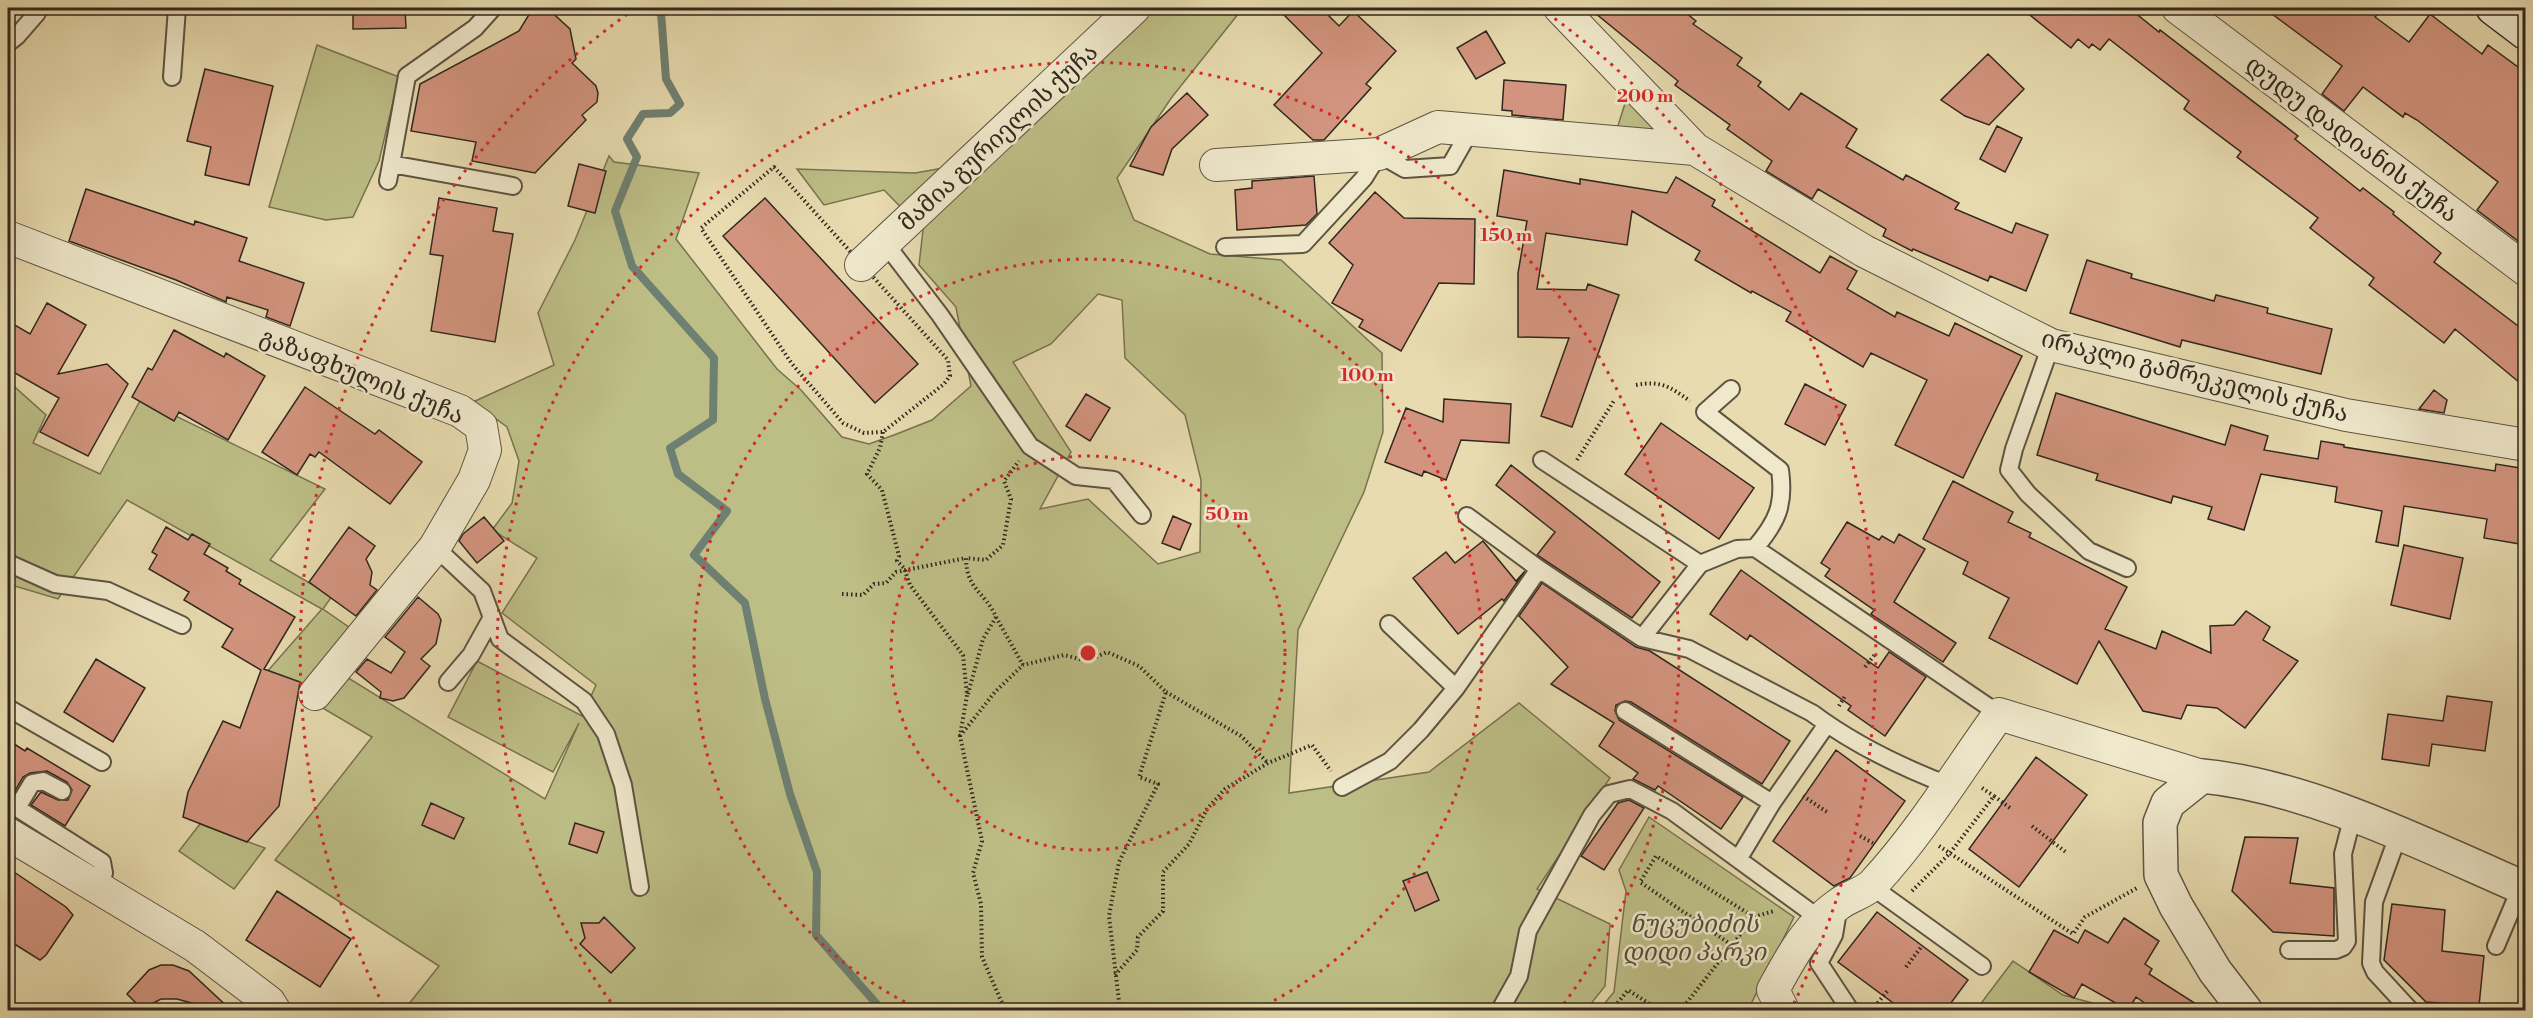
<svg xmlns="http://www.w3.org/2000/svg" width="2533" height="1018" font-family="'Libre Bodoni','Noto Serif Georgian',serif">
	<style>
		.green { fill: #bdbe86; stroke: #777252; stroke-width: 1.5; fill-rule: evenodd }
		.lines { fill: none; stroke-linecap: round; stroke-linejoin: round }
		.stream { stroke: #6e8071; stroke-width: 8 }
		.building { fill: #d2947e; stroke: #31271e; stroke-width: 1.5 }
		.service-casing { stroke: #5e5442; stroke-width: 20 }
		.minor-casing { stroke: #5e5442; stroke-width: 34 }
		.tertiary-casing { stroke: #5e5442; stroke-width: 36 }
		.secondary-casing { stroke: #31271e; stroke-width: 36 }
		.path { stroke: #31271e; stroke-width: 4; stroke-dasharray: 1.5 3; stroke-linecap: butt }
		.service { stroke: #efe8cb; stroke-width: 16 }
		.minor { stroke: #efe8cb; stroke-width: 32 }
		.tertiary { stroke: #efe8cb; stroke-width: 33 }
		.secondary { stroke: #efe8cb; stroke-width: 33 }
		.ring { fill: none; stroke: #d62828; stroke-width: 3; stroke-dasharray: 3 6 }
		.labels { text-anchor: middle; stroke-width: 5; stroke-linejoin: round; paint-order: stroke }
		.street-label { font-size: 24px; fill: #31271e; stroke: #efe8cb }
		.park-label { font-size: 24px; font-style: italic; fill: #544d38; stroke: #efe8cb }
		.centre { fill: #d62828; stroke: #efe8cb; stroke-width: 3 }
		.ring-label { font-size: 18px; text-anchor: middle; font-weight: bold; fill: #d62828; stroke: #efe8cb; stroke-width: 5; stroke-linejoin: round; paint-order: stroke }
	</style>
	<rect width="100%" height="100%" fill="#e7dbaf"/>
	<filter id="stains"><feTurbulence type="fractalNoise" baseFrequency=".00333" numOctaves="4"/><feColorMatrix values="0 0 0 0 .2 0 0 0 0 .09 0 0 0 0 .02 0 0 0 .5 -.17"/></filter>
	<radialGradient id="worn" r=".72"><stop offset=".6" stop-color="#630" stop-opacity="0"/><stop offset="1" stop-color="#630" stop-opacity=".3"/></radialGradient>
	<path class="green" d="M1148,8H1243L1172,97L1117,178L1134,220L1210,254L1281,260L1382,353L1383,432L1364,492L1298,630L1289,793L1429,772L1519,703L1610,778L1537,889L1610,924L1605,986L1586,1010H404L439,966L275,860L372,737L265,674L322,609L127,500L58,599L8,584V381L46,415L33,443L100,474L141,399L325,489L270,560L332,596L323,609L353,630L327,665L545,799L579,723L553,772L448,717L477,661L582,716L596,685L502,613L537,558L492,530L512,503L519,461L507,427L473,402L554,365L538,313L575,240L609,156L614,162L699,173L676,239L777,369L801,390L842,437L869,444L894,435L932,420L971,386L956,307L919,265L923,230L884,190L824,205L797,169L915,173L949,167ZM1098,294L1122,300L1125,358L1185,415L1201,480L1200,552L1158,564L1088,499L1040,509L1071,452L1013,362L1051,344Z
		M317,45L399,77L379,161L353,217L326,220L269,207Z
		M1628,94L1665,130L1616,132Z
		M1649,817L1794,917L1748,1010H1599L1614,992L1626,891L1619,870Z
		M200,824L265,848L234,889L179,851Z
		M2013,961L2063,995L2118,1010H1976Z"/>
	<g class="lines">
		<path class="stream" d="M661,12L666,79L680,104L670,113L643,114L627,139L637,157L615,211L632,266L714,358L713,420L670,448L678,474L727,511L694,555L745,603L765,699L790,794L817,872L816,935L882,1010"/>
	</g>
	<path class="building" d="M353,8H405L406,28L353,29Z
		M533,8H547L570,29L576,59L572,63L596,86L598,93L597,102L582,115L586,120L535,173L472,161L476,142L411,131L420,84L519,31Z
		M1277,8H1321L1339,26L1353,11L1396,51L1366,84L1371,88L1324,140H1313L1274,105L1322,53Z
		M1589,8H1680L1696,21L1693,24L1742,58L1737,65L1761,82L1758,86L1789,110L1801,93L1857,129L1846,147L1903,180L1906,175L1959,203L1955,209L2012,233L2016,223L2048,235L2026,291L1990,276L1988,281L1913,249L1912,251L1883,236L1886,229L1818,189L1812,199L1766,171L1772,161L1727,129L1730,125L1675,85L1678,81Z
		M2021,8H2129L2159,32L2160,30L2298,136L2295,139L2360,191L2363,188L2394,212L2393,214L2441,253L2434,262L2526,332V388L2455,329L2444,343L2369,285L2374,278L2310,228L2318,218L2237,157L2241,152L2184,109L2189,101L2109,39L2100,50L2092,44L2089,48L2078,39L2071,48Z
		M2264,8H2383L2375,17L2409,42L2430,14L2482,54L2488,45L2526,73V247L2477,210L2498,182L2417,120L2405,113L2403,117L2363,87L2344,111L2322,94L2342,66Z
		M1486,31L1505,63L1476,79L1457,48Z
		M1988,54L2024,89L1989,125L1965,116L1941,100Z
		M205,69L273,86L249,185L205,175L211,147L187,141Z
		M1504,80L1566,85L1563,120L1512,115V111L1502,110Z
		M1187,93L1208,115L1172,149L1163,175L1130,166L1151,127Z
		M1997,126L2022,138L2005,172L1980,159Z
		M579,164L606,171L595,213L568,206Z
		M1504,170L1580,184V179L1667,193L1676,177L1715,200L1712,206L1820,273L1830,256L1857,271L1847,289L1895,317L1897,312L1949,336L1955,323L2022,356L1963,478L1895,445L1927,380L1871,353L1863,367L1786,321L1791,312L1752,291L1751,293L1695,260L1700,251L1632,211L1627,245L1546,233L1537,289L1586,290L1588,284L1619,295L1572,427L1541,416L1569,338L1518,337V273L1527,221L1497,216Z
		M1314,176L1317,214L1306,225L1237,230L1235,190L1252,188V181Z
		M86,189L194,225L195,221L247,238L239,261L304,283L290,326L266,317L268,310L227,297L226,302L176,280L69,241Z
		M1375,192L1404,218L1475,219L1474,284L1439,283L1401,351L1359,327L1363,320L1332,303L1353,265L1329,243Z
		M439,198L497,208L493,231L513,234L495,342L431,331L443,256L430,254Z
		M765,198L918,364L875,403L723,236Z
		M2087,260L2132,274L2131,278L2214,301L2216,295L2268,308L2267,313L2332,329L2321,374L2182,340L2180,347L2070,313Z
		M47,303L86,325L58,374L107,364L128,384L88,456L40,432L59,398L8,369V321L30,334Z
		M174,330L224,357L226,353L265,376L228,440L179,412L174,421L132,397L148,368L152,370Z
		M1805,384L1846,405L1825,445L1785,424Z
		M305,387L375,434L379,430L422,462L390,504L319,452L315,457L310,454L297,475L262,452Z
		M2434,390L2447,400L2444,413L2419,409Z
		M2056,393L2225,445L2231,425L2268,436L2264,450L2318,459L2321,441L2344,445V447L2495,471L2496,464L2526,469V545L2484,538L2487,519L2404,506L2398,546L2376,542L2382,511L2335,502L2337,487L2261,474L2244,530L2208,519L2212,507L2173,496L2171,503L2096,480L2098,474L2037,455Z
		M1086,394L1110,408L1090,441L1066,426Z
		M1444,399L1511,404L1509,443L1461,440L1446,480L1424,471L1422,476L1385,462L1406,408L1443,422Z
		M1661,423L1754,488L1719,539L1625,474Z
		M1511,465L1660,582L1632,618L1537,555L1555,532L1496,485Z
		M1953,481L2013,512L2008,522L2031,533L2029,537L2127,587L2105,629L2156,649L2162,631L2211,653L2210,626L2234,625L2246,611L2270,627L2263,640L2298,661L2245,728L2217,708L2187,705L2181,719L2143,711L2099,641L2077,684L1989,638L2009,598L1963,574L1968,562L1923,539Z
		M1173,516L1191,524L1180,550L1162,543Z
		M484,517L504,541L477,563L459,541L463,534Z
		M1847,522L1879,540L1882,536L1894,543L1899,534L1925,549L1894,602L1956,643L1943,662L1871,614L1874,610L1825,576L1830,569L1821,563Z
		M166,527L188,540L192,534L210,544L204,554L228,568L226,571L241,580L239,584L295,617L264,669L300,682L279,806L247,842L183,817L188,792L223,721L240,728L261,670L222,647L233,629L184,600L189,592L149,569L157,555L152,552Z
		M349,527L375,546L366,559L372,572L370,585L377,590L356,616L309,582Z
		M1483,541L1516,581L1525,571L1504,601L1502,599L1458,634L1413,578L1446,552L1455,563Z
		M2404,545L2463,558L2450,619L2391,605Z
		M1741,570L1878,668L1889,652L1926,677L1885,736L1848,710L1851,706L1750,635L1747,640L1710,614Z
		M1542,583L1636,647L1650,651L1790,741L1762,784L1631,702L1625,701L1616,705L1615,711L1619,720L1743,797L1721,829L1658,786L1655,790L1633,779L1638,773L1599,746L1614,723L1551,684L1568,667L1519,616Z
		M418,597L438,614L441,620L436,644L421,659L430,666L404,698L393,701L380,698L381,692L356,672L367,659L391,673L405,652L385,637Z
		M96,659L145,688L113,742L64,712Z
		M2447,696L2492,702L2485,751L2432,744L2429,766L2382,759L2388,714L2443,721Z
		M8,740L25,751L27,748L90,786L65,826L31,805L41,792L58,800H68L72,790L67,782L47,771L30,773L23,777L11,798L8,796Z
		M1836,750L1905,801L1850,878L1834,886L1773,841Z
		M2036,757L2087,795L2019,887L1969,849Z
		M1629,800L1644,808L1604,870L1581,856L1618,803Z
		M431,803L464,818L454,839L422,825Z
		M575,823L604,832L597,853L569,844Z
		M2245,837L2298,838L2290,883L2334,888V936L2273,932L2232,891Z
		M8,868L66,907L73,915L46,955L40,960L8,940Z
		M1427,872L1439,900L1415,911L1403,881Z
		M277,891L351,939L320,987L246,940Z
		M2392,904L2445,910L2442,951L2484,956L2479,1006L2426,1002L2384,960Z
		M1877,912L1968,980L1945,1011H1904L1838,962Z
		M604,917L635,948L611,973L580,944L585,938L581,923H599Z
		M2124,918L2159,941L2145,964L2152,969L2149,974L2207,1011H2156L2136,997L2128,1010L2082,984L2074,998L2029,972L2054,930L2078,943L2085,930L2108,943Z
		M161,965H173L189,971L232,1011H204L195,1004L177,999H161L142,1009L127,994L149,970Z"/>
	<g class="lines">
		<defs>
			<path id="service" d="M8,43L17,36L37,13L30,8
				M172,77L177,8
				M391,164L513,186
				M388,181L407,76L475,28L493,8
				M885,243L940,315L1030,446L1076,476L1114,480L1142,515
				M1225,247L1303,244L1364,178L1379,154L1405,169L1450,166L1471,129
				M2051,345L2014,449L2009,470L2028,494L2089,551L2127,568
				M1731,389L1705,412L1780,470C1785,505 1777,522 1755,548L1999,714
				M1542,460L1700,564L1642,638L1689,649L1812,713C1852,743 1901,767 1948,785
				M1467,516L1539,569L1642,638
				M435,547L482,591L500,639L584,701L606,734L623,785L640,887
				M8,563L55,584L108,591L182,625
				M1700,564L1737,549L1755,548
				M1389,624L1456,688L1539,569
				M448,682L471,655L491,619
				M8,708L102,762
				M1625,711L1772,803L1827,724
				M1342,787L1390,761L1421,730L1456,688
				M62,791L43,781L32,783L17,808L102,862L104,873L98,887
				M2399,833L2374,902L2371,963L2375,972L2410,1010
				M1739,858L1772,803
				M1871,886L1982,966
				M1839,905L1834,935L1819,963L1850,1010
				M2496,946L2521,887
				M2289,950H2336L2343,947L2347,941L2343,854L2353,815
				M1500,1010L1519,976L1528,931L1592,815L1609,794L1630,789L1672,811L1820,919"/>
			<path id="minor" d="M1560,8L1695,149L1864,251L2051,345L2346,415L2526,445
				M2178,8L2526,270
				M1216,165L1379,154L1438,127L1695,149
				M8,237L460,411L481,426L485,450L474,480L435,547L315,694
				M861,265L1134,8
				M8,834L195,946L269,1002L274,1010
				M1783,1010L1773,990C1791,957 1807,926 1839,904C1849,896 1865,893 1874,883C1921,832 1958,771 1999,714L2202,776"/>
			<path id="tertiary" d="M2245,1010L2215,971L2176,906L2161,875L2160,823L2168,803L2202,776C2309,786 2427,846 2526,889"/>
			<path id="secondary" d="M2493,8L2526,33"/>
		</defs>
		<use href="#service" class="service-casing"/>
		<use href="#minor" class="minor-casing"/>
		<use href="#tertiary" class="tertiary-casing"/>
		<use href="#secondary" class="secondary-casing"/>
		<path class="path" d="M774,167L948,360L950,376L944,384L883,432L864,433L843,423L792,364L701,228Z
			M1636,385C1661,380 1670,387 1690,401
			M883,432L880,448L867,474L882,490L899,556L897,561L904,568L910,585L963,655L967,695L960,736L982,841L973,873L981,904L982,957L1005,1010
			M1577,460L1615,399
			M842,594L863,595L874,584L886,583L896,572L966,558
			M996,617L1023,665
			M1865,667L1876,653
			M1166,692L1241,736L1268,763
			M968,694L983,639L996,617C985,592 966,589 966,558L986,560L1003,545L1011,499L1004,481L1019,461
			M1839,706L1845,696
			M960,736L995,692L1023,665L1064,655L1087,661L1107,652L1139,666L1166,692L1139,777L1158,784L1119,862L1109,916L1120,1010
			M1982,788L1994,796
			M1803,796L1827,812
			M2032,826L2067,853
			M1860,836L1873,843
			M1939,846L2073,934L2085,917L2137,888
			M1912,891L1950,853L1994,796L2010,808
			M1754,917L1774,911
			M1906,967L1922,946
			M1115,975L1137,950L1138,937L1163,911V872L1189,844L1207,809L1225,789L1268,763L1312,745L1331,771
			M1612,1010L1628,990L1659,1010
			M1681,1010L1754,917L1656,856L1640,882L1733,946
			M1872,1010L1889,989"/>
		<use href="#service" class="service"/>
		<use href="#minor" class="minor"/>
		<use href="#tertiary" class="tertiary"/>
		<use href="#secondary" class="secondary"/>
	</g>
	<g class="ring">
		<circle cx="1088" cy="653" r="197"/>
		<path d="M921 1010A394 394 0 1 1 1255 1010"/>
		<path d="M616 1009A591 591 0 1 1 1560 1009"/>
		<path d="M383 1005A788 788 0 0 1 636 8M1540 8A788 788 0 0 1 1793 1005"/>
	</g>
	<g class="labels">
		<g class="street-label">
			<text transform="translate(998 137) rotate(-43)" y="8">მამია გურიელის ქუჩა</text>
			<text transform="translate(2352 139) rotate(37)" y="8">დუდუ დადიანის ქუჩა</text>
			<text transform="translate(362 376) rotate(22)" y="8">გაზაფხულის ქუჩა</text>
			<text transform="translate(2195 376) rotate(14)" y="8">ირაკლი გამრეკელის ქუჩა</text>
		</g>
		<g class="park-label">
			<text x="1694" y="932">ნუცუბიძის<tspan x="1694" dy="28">დიდი პარკი</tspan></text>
		</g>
	</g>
	<circle cx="1088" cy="653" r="9" class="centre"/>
	<g class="ring-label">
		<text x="1645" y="102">200 m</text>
		<text x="1506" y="241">150 m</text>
		<text x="1367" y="381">100 m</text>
		<text x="1227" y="520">50 m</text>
	</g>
	<rect width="2533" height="1018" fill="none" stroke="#e7dbaf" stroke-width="30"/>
	<rect x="9" y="9" width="2515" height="1000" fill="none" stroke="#31271e" stroke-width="3"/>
	<rect x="15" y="15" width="2503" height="988" fill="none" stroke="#31271e" stroke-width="1.5"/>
	<rect width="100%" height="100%" filter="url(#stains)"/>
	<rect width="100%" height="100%" fill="url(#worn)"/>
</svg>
